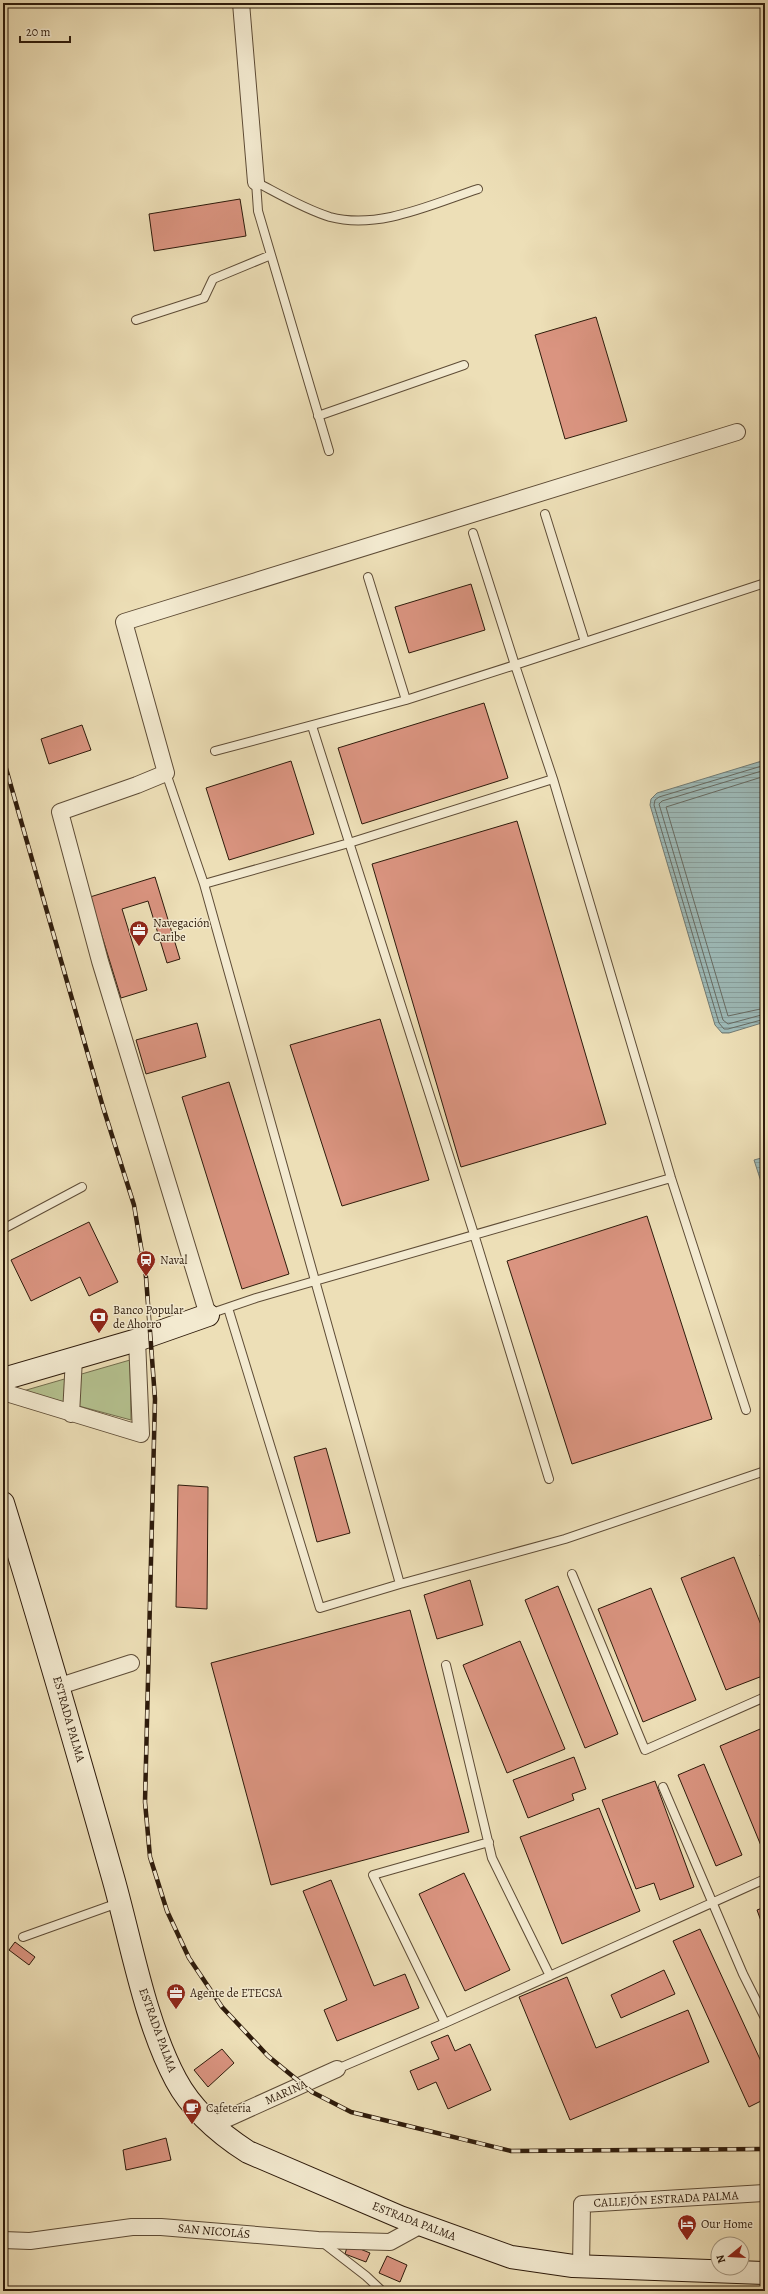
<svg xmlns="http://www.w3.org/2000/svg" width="768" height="2294" font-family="Alegreya,serif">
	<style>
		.green { fill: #b5c290; stroke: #726e4e }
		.water { fill: url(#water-rules); stroke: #717a73 }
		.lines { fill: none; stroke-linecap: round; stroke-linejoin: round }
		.shore { stroke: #666a62; stroke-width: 1 }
		.building { fill: #da9480; stroke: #2e1b0b }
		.lane-casing { stroke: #5e4c36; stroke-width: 10 }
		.street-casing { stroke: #5e4c36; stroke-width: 18 }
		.secondary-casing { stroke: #2e1b0b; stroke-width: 24 }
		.lane { stroke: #f3ead0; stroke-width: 8 }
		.street { stroke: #f3ead0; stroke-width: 16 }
		.secondary { stroke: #f3ead0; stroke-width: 22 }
		.rail-casing { stroke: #2e1b0b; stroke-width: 4.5 }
		.rail { stroke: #f3ead0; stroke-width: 3; stroke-dasharray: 9; stroke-linecap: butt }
		.labels { text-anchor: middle; stroke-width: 3; stroke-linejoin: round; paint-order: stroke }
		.poi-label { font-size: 12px; fill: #2e1b0b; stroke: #f3ead0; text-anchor: start }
		.street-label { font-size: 12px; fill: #2e1b0b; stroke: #f3ead0 }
	</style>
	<defs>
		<pattern id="water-rules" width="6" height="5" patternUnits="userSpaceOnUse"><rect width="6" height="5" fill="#9dbab8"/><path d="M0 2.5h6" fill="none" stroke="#889f9d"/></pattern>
	</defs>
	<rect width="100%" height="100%" fill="#eddfb7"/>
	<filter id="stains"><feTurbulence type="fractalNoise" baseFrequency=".005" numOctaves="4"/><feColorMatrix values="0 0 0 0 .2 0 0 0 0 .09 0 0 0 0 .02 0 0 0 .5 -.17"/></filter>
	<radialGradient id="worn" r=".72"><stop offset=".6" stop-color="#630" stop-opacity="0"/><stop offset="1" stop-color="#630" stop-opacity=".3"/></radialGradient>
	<path class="green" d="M130,1360L131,1420L23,1391Z"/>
	<path class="water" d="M765,760V1022L729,1033H722L715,1025L650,805L651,799L657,793Z
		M765,1157V1194L754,1160Z"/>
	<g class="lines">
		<path class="shore" d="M765,765L659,797L655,800L654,805L719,1023L724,1029H728L765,1019
			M765,770L662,801L659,804L723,1020L728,1024L765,1014
			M765,776L666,807L728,1016L765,1008"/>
	</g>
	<path class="building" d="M240,199L246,236L154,251L149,214Z
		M596,317L627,421L565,439L535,335Z
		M471,584L485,630L409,653L395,607Z
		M484,703L508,778L362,824L338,748Z
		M82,725L91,750L49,764L41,739Z
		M291,761L314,834L229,860L206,788Z
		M517,821L606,1124L461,1167L372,864Z
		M155,877L180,959L167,963L148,901L122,909L147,990L121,998L90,897Z
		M380,1019L429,1180L342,1206L290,1045Z
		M197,1023L206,1057L146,1074L136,1040Z
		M229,1082L289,1274L242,1289L182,1097Z
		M647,1216L712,1419L572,1464L507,1261Z
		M89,1222L118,1282L89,1296L80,1277L31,1301L11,1260Z
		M326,1448L350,1533L317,1542L294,1457Z
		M178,1485L208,1487L207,1609L176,1607Z
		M765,1553V1565L760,1555Z
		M734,1557L765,1635V1675L726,1690L681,1578Z
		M470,1580L483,1625L437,1639L424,1595Z
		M558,1586L618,1734L585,1748L525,1600Z
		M651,1588L696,1700L643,1722L598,1609Z
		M410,1610L469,1832L271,1885L211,1663Z
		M520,1641L565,1749L507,1773L463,1665Z
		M765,1727V1853H764L720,1746Z
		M574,1757L586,1789L572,1794L574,1800L528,1818L513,1780Z
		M704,1764L742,1855L716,1866L678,1775Z
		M655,1781L694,1887L660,1900L654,1883L636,1889L602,1800Z
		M599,1808L640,1911L562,1944L520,1837Z
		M464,1873L510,1970L465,1991L419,1894Z
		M331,1880L374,1986L405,1974L419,2008L337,2041L324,2010L347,2000L303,1891Z
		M765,1907V1932L757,1910Z
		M700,1929L765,2070V2099L749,2107L673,1941Z
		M15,1942L35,1957L29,1965L9,1950Z
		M664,1970L675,1994L621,2018L611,1995Z
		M567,1977L596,2048L688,2010L709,2062L570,2120L519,1997Z
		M448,2035L455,2051L470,2044L491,2090L448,2109L436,2082L418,2090L410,2071L439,2059L431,2042Z
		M222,2049L234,2063L208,2087L194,2070Z
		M166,2138L171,2160L126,2170L123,2150Z
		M348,2244L370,2253L366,2262L345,2254Z
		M387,2256L407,2265L400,2282L379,2273Z"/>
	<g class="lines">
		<defs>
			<path id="lane" d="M256,182L258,211L329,451
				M256,182C279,194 304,209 330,217C379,230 432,204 478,189
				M136,320L204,298L213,279L271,255
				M318,416L464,365
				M545,514L585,642
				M473,533L515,665L765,583
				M406,700L515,665L553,779L671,1178L746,1410
				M312,726L474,1234L549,1479
				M215,751L406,700L368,577
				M166,773L204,884L400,1584L565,1539L765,1471
				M204,884L349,843L553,779
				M3,1229L82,1187
				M228,1308L320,1608L400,1584
				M209,1314L256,1298L671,1178
				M572,1574L645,1750L765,1697
				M446,1665L492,1858L550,1976
				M663,1787L743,1974L765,2018
				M23,1937L118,1903
				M445,2023L373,1875L489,1842
				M337,2069L445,2023L765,1879
				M322,2242L366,2276L382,2291"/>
			<path id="street" d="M241,3L256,182
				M208,1315L100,961L60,812L137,785L166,773L124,622L737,432
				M3,1392L141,1434L137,1340
				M71,1414L74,1358
				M60,1686L131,1663
				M213,2125L337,2069
				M3,2240L30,2241L132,2227H161L318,2240L390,2242L421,2225
				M581,2267L582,2204L765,2193"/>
			<path id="secondary" d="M3,1379L137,1340L208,1315
				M3,1503C41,1626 77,1750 112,1874C131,1940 144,2020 176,2080C192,2110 220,2134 248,2152L400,2217L511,2257L573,2266L765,2273"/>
		</defs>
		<use href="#lane" class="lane-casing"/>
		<use href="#street" class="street-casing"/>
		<use href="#secondary" class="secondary-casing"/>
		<use href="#lane" class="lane"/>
		<use href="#street" class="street"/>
		<use href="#secondary" class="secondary"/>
		<defs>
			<path id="rail" d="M3,758L103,1107L134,1205L146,1277L155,1399L145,1802L150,1857L167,1911L189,1958L222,2007L268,2056L312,2092L351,2112L511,2151L765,2149"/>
		</defs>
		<use href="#rail" class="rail-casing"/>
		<use href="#rail" class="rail"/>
	</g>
	<defs>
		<symbol id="office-pin" viewBox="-11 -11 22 30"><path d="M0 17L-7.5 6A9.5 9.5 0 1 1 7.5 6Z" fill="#8f2418" stroke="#f3ead0"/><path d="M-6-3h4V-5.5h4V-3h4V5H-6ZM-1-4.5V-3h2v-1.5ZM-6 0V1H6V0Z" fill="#fff"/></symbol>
		<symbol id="station-pin" viewBox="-11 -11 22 30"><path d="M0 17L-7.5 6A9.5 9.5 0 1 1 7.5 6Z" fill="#8f2418" stroke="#f3ead0"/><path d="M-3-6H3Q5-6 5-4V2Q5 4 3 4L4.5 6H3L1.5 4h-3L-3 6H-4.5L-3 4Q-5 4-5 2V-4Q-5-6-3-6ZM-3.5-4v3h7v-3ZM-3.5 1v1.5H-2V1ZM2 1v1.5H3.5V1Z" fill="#fff"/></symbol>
		<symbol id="bank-pin" viewBox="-11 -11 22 30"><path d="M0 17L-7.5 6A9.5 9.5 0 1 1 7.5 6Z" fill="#8f2418" stroke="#f3ead0"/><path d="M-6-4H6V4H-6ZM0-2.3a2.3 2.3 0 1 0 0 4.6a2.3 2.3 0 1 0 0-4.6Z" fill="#fff"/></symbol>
		<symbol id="cafe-pin" viewBox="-11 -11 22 30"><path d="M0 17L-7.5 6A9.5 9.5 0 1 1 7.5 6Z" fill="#8f2418" stroke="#f3ead0"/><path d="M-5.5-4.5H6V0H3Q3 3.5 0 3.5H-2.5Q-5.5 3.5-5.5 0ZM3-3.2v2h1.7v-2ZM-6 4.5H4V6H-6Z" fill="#fff"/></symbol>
		<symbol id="hotel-pin" viewBox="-11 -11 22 30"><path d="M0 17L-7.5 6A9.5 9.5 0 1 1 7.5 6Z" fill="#8f2418" stroke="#f3ead0"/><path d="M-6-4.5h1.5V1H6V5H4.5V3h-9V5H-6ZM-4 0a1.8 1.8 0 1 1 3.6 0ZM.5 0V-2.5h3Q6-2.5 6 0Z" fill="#fff"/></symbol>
	</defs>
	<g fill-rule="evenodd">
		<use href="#office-pin" x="128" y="919" width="22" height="30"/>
		<use href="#station-pin" x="135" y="1249" width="22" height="30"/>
		<use href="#bank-pin" x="88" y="1306" width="22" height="30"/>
		<use href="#office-pin" x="165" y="1982" width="22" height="30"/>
		<use href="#cafe-pin" x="181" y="2097" width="22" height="30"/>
		<use href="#hotel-pin" x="676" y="2213" width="22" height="30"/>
	</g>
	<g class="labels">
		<g class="poi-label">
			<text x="153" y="927">Navegación<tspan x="153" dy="14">Caribe</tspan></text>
			<text x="160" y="1264">Naval</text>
			<text x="113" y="1314">Banco Popular<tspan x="113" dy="14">de Ahorro</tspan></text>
			<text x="190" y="1997">Agente de ETECSA</text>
			<text x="206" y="2112">Cafeteria</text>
			<text x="701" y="2228">Our Home</text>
		</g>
		<g class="street-label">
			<text transform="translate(69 1719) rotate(74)" y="4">ESTRADA PALMA</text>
			<text transform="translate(158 2030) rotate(70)" y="4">ESTRADA PALMA</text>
			<text transform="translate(286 2092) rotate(-24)" y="4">MARINA</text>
			<text transform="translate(666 2199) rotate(-3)" y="4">CALLEJÓN ESTRADA PALMA</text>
			<text transform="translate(414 2221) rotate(21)" y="4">ESTRADA PALMA</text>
			<text transform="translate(214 2231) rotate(5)" y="4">SAN NICOLÁS</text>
		</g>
	</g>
	<rect width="768" height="2294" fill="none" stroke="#eddfb7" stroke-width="16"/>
	<rect x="4" y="4" width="760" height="2286" fill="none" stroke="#2e1b0b" stroke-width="2"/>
	<rect x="8" y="8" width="752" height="2278" fill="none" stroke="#2e1b0b"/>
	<g transform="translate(730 2256) rotate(252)"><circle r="19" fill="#f3ead0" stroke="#a49781"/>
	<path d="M0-3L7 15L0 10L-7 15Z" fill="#8f2418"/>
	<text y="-6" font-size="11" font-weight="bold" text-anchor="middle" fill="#2e1b0b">N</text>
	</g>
	<path d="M20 36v6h50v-6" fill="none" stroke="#2e1b0b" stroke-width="2"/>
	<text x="26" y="36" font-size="12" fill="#2e1b0b" stroke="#f3ead0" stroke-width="3" paint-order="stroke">20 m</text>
	<rect width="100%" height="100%" filter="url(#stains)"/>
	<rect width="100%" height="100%" fill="url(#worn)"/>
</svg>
